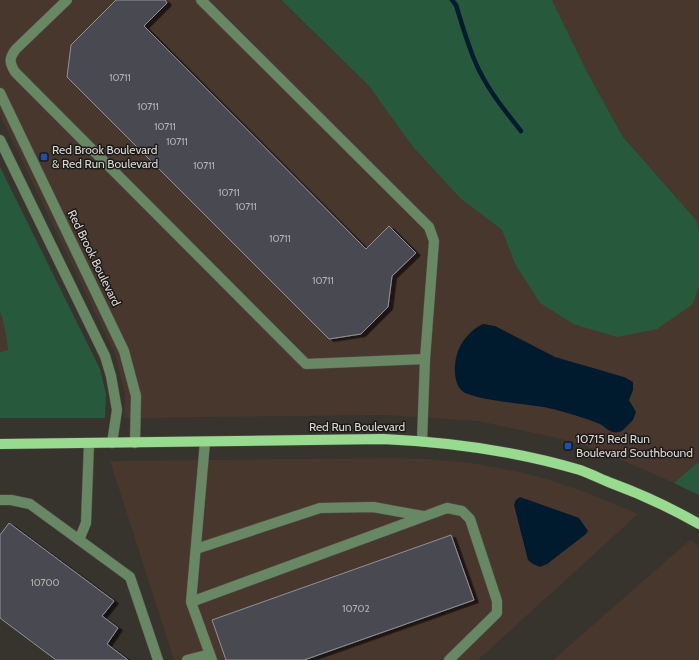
<svg xmlns="http://www.w3.org/2000/svg" width="699" height="660" font-family="Cabin,sans-serif">
	<style>
		.commercial { fill: #48372d }
		.green { fill: #275a3d }
		.water { fill: #001b2d }
		.lines { fill: none; stroke-linecap: round; stroke-linejoin: round }
		.stream { stroke: #001b2d; stroke-width: 4.5 }
		.building { fill: #4a4a51; stroke: #919199; filter: url(#shadow) }
		.minor-casing { stroke: #54504b; stroke-width: 11 }
		.major-casing { stroke: #54504b; stroke-width: 11 }
		.minor { stroke: #678863; stroke-width: 10 }
		.major { stroke: #97db8f; stroke-width: 10 }
		.transit-dot { fill: #1a4fb4; stroke: #1d1b18; stroke-width: 1.5 }
		.labels { text-anchor: middle; stroke-width: 3; stroke-linejoin: round; paint-order: stroke }
		.number-label { font-size: 10px; fill: #b4b3b2 }
		.poi-label { font-size: 12px; fill: #d8d6d2; stroke: #1d1b18; text-anchor: start }
		.street-label { font-size: 12px; fill: #d8d6d2; stroke: #1d1b18 }
	</style>
	<defs>
		<filter id="shadow"><feDropShadow dx="4.5" dy="2.5" stdDeviation="0" flood-color="#0009"/></filter>
	</defs>
	<rect width="100%" height="100%" fill="#37332d"/>
	<path class="commercial" d="M0,0H280L369,86L413,147L460,198L502,230L515,264L540,303L573,324L693,304L699,286V461L674,483L604,452L562,439L478,421L384,415L124,418L125,395L115,354L0,115Z
		M552,0H699V232L697,221L623,137L587,72Z
		M0,310L5,330L8,351L0,352Z
		M392,458L425,459L471,463L515,471L547,479L588,493L638,514L478,660H174L110,461Z
		M690,540L699,545V660H553Z"/>
	<path class="green" d="M281,0H552L587,72L623,137L697,221L699,232V286L693,304L657,329L617,337L573,324L540,303L515,264L502,230L460,198L413,147L369,86Z
		M0,167L100,369L106,394L105,418H0V352L8,350L5,330L0,310Z
		M699,461V495L674,483Z"/>
	<path class="water" d="M483,324L495,326L555,357L624,377L633,382V390L629,400L636,412L633,420L622,431C619,432 616,433 613,432C608,431 604,426 600,424C585,418 568,413 553,409C535,404 472,401 461,390C454,382 454,368 456,358C459,343 470,330 483,324Z
		M520,497L579,518L588,531L586,534L547,564L540,567L533,564L528,560L514,505L516,500Z"/>
	<g class="lines">
		<path class="stream" d="M452,0L456,5C463,27 469,51 480,72C491,94 506,112 521,131"/>
	</g>
	<path class="building" d="M116,0H165L167,3L144,26L366,249L389,226L416,253L392,276L388,307L361,334L329,339L67,77L71,45Z
		M9,523L114,601L102,616L118,628L107,644L128,660H56L0,618V535Z
		M451,535L474,600L304,660H226L212,620Z"/>
	<g class="lines">
		<defs>
			<path id="minor" d="M67,0L16,49C9,58 9,62 15,72L306,364L425,359
				M201,0L429,227L434,241L425,359L422,441
				M0,93L124,351L136,396L135,443
				M0,140L105,356L111,376L117,410L112,443
				M205,442L191,602L212,660
				M0,500H11L30,504L130,577L158,660
				M79,540L86,523L89,443
				M196,549L320,508L373,507L423,516
				M191,602L447,508L462,511L470,519L497,601V613L449,660
				M187,660L210,654"/>
			<path id="major" d="M0,444L383,439C449,442 516,451 580,470C591,474 601,479 611,483C641,494 671,508 699,524"/>
		</defs>
		<use href="#minor" class="minor-casing"/>
		<use href="#major" class="major-casing"/>
		<use href="#minor" class="minor"/>
		<use href="#major" class="major"/>
	</g>
	<g class="transit-dot">
		<rect x="40" y="153" width="8" height="8" rx="2"/>
		<rect x="564" y="442" width="8" height="8" rx="2"/>
	</g>
	<g class="labels">
		<g class="number-label">
			<text x="120" y="81">10711</text>
			<text x="148" y="110">10711</text>
			<text x="165" y="130">10711</text>
			<text x="177" y="145">10711</text>
			<text x="204" y="169">10711</text>
			<text x="229" y="196">10711</text>
			<text x="246" y="210">10711</text>
			<text x="280" y="242">10711</text>
			<text x="323" y="284">10711</text>
			<text x="45" y="586">10700</text>
			<text x="356" y="612">10702</text>
		</g>
		<g class="poi-label">
			<text x="52" y="154">Red Brook Boulevard<tspan x="52" dy="14">&amp; Red Run Boulevard</tspan></text>
			<text x="576" y="443">10715 Red Run<tspan x="576" dy="14">Boulevard Southbound</tspan></text>
		</g>
		<g class="street-label">
			<text transform="translate(94 258) rotate(64)" y="4">Red Brook Boulevard</text>
			<text x="357" y="431">Red Run Boulevard</text>
		</g>
	</g>
</svg>
